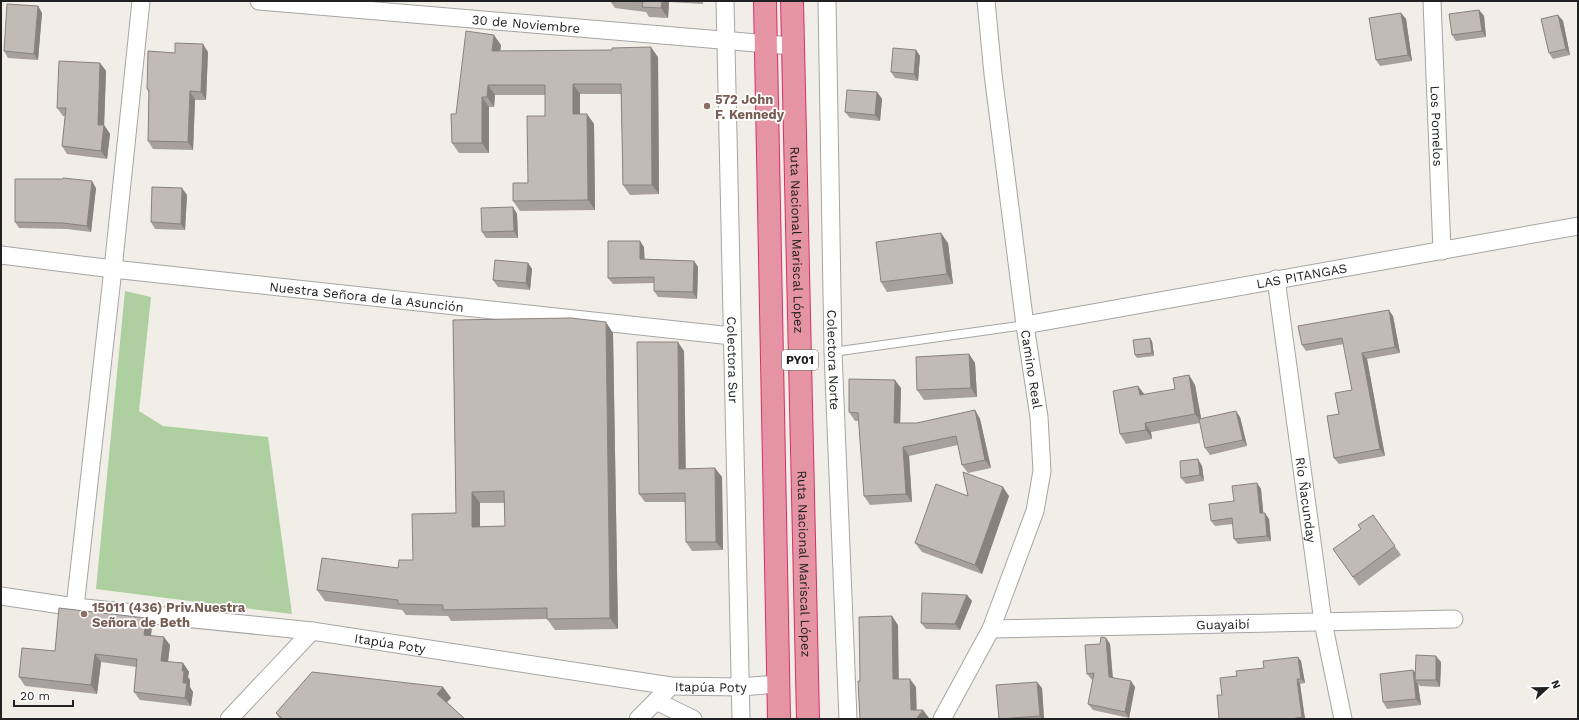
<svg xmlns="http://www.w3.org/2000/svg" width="1579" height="720" font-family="'Work Sans',sans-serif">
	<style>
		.forest { fill: #aecf9f }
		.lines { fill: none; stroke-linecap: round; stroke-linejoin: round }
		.lane-casing { stroke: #a5a5a5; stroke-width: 10 }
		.street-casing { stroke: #a5a5a5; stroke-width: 19 }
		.highway-casing { stroke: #d62f6a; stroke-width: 24 }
		.lane { stroke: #fff; stroke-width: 8 }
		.street { stroke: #fff; stroke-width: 17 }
		.highway { stroke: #e594a4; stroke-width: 22 }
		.wall { fill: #a7a09c; fill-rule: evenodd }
		.shaded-wall { fill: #88827f }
		.building { fill: #c2bab5; stroke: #88827f; fill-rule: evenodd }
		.education-dot { fill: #8d6e63; stroke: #fff; stroke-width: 1.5 }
		.labels { text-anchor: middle; stroke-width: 3.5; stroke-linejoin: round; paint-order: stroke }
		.shield { fill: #fff; stroke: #646464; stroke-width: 1 }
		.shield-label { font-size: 12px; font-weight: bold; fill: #212121 }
		.street-label { font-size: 13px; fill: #212121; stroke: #fff }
		.education-label { font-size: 13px; font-weight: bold; fill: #785e54; stroke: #fff; text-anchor: start }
	</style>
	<rect width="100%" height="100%" fill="#f1eee8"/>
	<path class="forest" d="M125,291L151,297L139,411L163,426L268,437L292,614L96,589Z"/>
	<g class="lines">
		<defs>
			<path id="lane" d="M833,352L1025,325"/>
			<g id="street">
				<path id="s1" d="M259,1L792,46"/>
				<path id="s2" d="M725,1L741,719"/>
				<path id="s3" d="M827,1L833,352L848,719"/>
				<path id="s4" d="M1432,1L1442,251"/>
				<path id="s5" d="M1,255L113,269L732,336"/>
				<path id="s6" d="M1276,279L1323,622L1343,719"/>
				<path id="s7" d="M1025,325L1578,226"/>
				<path id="s8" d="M1,596L75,607L312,631L671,686L740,687L778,684"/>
				<path d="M75,607L113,269L141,1"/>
				<path id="s9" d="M991,629L1454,619"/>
				<path d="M656,701L693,719"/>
				<path d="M229,719L312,631"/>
				<path d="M638,719L671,686"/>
				<path d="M942,719L991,629L1035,511L1042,471L1039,417L1025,325L993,74L986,1"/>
			</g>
			<g id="highway">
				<path d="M765,1L779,719"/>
				<path id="s10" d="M792,1L808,719"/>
			</g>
		</defs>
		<use href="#lane" class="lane-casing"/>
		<use href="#street" class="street-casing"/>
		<use href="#highway" class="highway-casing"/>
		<use href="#lane" class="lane"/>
		<use href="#street" class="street"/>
		<use href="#highway" class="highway"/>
	</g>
	<path class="wall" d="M610,1H703V4L669,2L668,18L649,17L646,12L615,8Z
		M38,6L42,13L38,60L8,58L4,51Z
		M1479,10L1484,16L1486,37L1456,41L1452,35Z
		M1401,13L1406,19L1412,61L1380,66L1376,60Z
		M1558,15L1563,21L1570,55L1553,59L1549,53Z
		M501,45L500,51L658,57L659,194L630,195L623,185L621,94H580V114H587L594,124L595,210L520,211L513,201L528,183L545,116V95H495L494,107H489V153H459L452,143L456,114Z
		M916,50L920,56L918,81L895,78L891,72Z
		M208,52L206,100H195L193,150L153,149L148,141L149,93L147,89L175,53Z
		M100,63L106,71L104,125L110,134L107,159L67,154L62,146L65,116H63L57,108Z
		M877,92L882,99L880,121L850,118L845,112Z
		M96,188L91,232L67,229L19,228L15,222Z
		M187,195L185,230L155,229L151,222Z
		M513,207L517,214L518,238H486L482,232Z
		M948,243L953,284L887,292L881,282Z
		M644,247V259L694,261L698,267L697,299L658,297L654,291V283L613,284L608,278Z
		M528,263L532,269L530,290L498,287L493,280Z
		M1393,316L1400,353L1367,359L1385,456L1339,464L1334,458L1339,414L1352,390L1344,344L1306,351L1302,345Z
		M453,320L613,333L618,629L555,630L547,619L451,621L448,616L406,615L402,610L325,601L317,590L398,568L413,560L456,513ZM480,503H504L505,526L480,527Z
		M1152,341L1154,356L1137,358L1135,355Z
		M684,351L685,469L722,477L723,550L692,551L686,542V502H645L639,494Z
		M969,354L975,363L977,397L924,400L917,390Z
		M1189,375L1195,385L1201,419L1240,417L1247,446L1210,455L1205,448L1200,423L1151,432L1152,439L1126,444L1120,434L1138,386L1144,395L1175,389Z
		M901,388L900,423H917L975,410L980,419L991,468L968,473L962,465L958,445L909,456L912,502L870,505L864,496L859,421H855L849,412Z
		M1202,466L1204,481L1186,484L1181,478Z
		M1257,483L1261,489L1263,513L1269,519L1271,541L1238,544L1234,539L1233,524L1215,526L1211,521L1234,501Z
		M968,496H1009L982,574L922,552L915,543Z
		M1373,515L1401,555L1359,586L1333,549L1361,529L1358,525Z
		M967,595L972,601L960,630L926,629L921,623Z
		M152,627L151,635L170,645L168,662L183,663L189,672L188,677L190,680V687L193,692L191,706L140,700L134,692L136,667L101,662L97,694L25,686L19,677L55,651Z
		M1106,638L1110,644L1113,678L1135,687L1129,718L1093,710L1088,704L1093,680H1092L1087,674L1100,644Z
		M1301,661L1305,683L1300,684L1305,719H1219L1222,695L1264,668Z
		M1441,662L1440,687L1420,686L1418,684L1421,705L1387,709L1383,702L1413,670L1416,674Z
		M443,687L451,698L447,702L465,719H280L276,713Z
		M1042,688L1044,719H999Z"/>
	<path class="shaded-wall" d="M662,1H668L669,2L668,18L661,8Z
		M38,6L42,13L38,60L34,54Z
		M1479,10L1484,16L1486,37L1482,31Z
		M1401,13L1406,19L1412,61L1408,55Z
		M1558,15L1563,21L1570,55L1566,49Z
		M494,35L501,45L499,61L492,51Z
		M203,44L208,52L206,100L201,92Z
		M651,47L658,57L659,194L652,185Z
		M916,50L920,56L918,81L914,74Z
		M100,63L106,71L104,129V125L110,134L107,159L101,151L98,125Z
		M573,84L580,94V124L573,114Z
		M488,85L495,95L494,107L487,97Z
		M190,91L195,100L193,150L188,142Z
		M877,92L882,99L880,121L875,115Z
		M482,97L489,107V153L482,143Z
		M587,114L594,124L595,210L588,200Z
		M92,181L96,188L91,232L87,226Z
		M182,188L187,195L185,230L181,224Z
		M513,207L517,214L518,238L514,231Z
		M941,233L948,243L953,284L947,274Z
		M640,241L644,247L645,265L640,259Z
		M694,261L698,267L697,299L693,292Z
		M528,263L532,269L530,290L526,283Z
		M1389,310L1393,316L1400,353L1395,347Z
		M606,322L613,333L618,629L610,618Z
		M1150,338L1152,341L1154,356L1152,353Z
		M678,342L684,351L686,478L679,469Z
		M1362,353L1367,359L1385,456L1380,449Z
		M969,354L975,363L977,397L971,388Z
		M1189,375L1195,385L1202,423L1195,414Z
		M895,380L901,388L900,432L894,423Z
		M1138,386L1145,395H1140Z
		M975,410L980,419L991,468L985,460Z
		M1236,411L1240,417L1247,446L1243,440Z
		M1145,423L1151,432L1152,439L1146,430Z
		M903,447L909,456L912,502L906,494Z
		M1198,459L1202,466L1204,481L1200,475Z
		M715,468L722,477L723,550L716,542Z
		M1257,483L1261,489L1264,519L1260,513Z
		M1003,487L1009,496L982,574L975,565Z
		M472,492L480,503V538L472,527Z
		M1265,513L1269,519L1271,541L1267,536Z
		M967,595L972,601L960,630L955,624Z
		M892,616L898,625L899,688L893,679Z
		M146,618L152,627L150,643L144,635Z
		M164,637L170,645L167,669L161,661Z
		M1106,638L1110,644L1113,683L1109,677Z
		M95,654L101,662L97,694L91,685Z
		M1436,656L1441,662L1440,687L1436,680Z
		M1298,657L1301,661L1305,683L1301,679Z
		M183,663L189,672L188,677L190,680V687L193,692L191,706L185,698L182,671Z
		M1413,670L1418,677L1415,680L1418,684L1421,705L1416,699Z
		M910,679L916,687L917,718L923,710L929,718L928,719H916L911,710Z
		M1297,679L1300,684L1305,719H1304L1302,717Z
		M1131,681L1135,687L1129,718L1125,712Z
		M1037,682L1042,688L1044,719H1042L1040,716Z
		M443,687L451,698L445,704L437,694Z"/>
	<path class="building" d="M631,1H662L661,8L642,7L643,2Z
		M7,4L38,6L34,54L4,51Z
		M1479,10L1482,31L1452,35L1449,14Z
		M1401,13L1408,55L1376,60L1369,18Z
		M1558,15L1566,49L1549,53L1541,19Z
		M466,31L494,35L492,51L612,50V48L651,47L652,185H623L621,84H573V114H587L588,200L513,201V183H528L527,116H545V85H488L487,97H482V143H452L451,114H456Z
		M175,43L203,44L201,92L190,91L188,142L148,141L149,90L147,89L148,51L175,53Z
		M893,48L916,50L914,74L891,72Z
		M59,61L100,63L98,125H104L101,151L62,146L66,108H57Z
		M847,90L877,92L875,115L845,112Z
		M63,178L92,181L87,226L63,223L15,222V179H63Z
		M152,187L182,188L181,224L151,222Z
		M513,207L514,231L482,232L481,208Z
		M941,233L947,274L881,282L876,242Z
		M608,241H640V259L694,261L693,292L654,291V277L608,278Z
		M495,260L528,263L526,283L493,280Z
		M1389,310L1395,347L1362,353L1380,449L1334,458L1327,416L1339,414L1335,393L1352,390L1342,338L1302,345L1298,326Z
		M571,318L606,322L610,618L547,619V608L443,610V605L398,604V600L317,590L322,558L398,568L399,560H413L412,514L456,513L453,320ZM504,491L505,526L472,527V492Z
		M1150,338L1152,353L1135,355L1133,340Z
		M637,342H678L679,469L715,468L716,542H686L685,493L639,494Z
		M969,354L971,388L917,390L916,357Z
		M1189,375L1195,414L1145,423L1146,430L1120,434L1113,391L1138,386L1140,395L1175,389L1173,378Z
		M849,379L895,380L894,423H917L975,410L985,460L962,465L956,436L903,447L906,494L864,496L858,413L849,412Z
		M1236,411L1243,440L1205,448L1199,419Z
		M1198,459L1200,475L1181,478L1180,461Z
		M963,472L1003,487L975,565L915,543L936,484L968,496Z
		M1257,483L1260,513H1265L1267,536L1234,539L1232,518L1211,521L1209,504L1234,501L1232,486Z
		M1373,515L1395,546L1353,577L1333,549L1361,529L1358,525Z
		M922,593L967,595L955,624L921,623Z
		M59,608L146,618L144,635L164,637L161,661L183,663L182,671H184L183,683H187L185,698L134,692L137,659L95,654L91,685L19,677L22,648L55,651Z
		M892,616L893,679H910L911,710H923L916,719H860L858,681H860L859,617Z
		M1101,637L1106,638L1109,677L1131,681L1125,712L1088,704L1094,673L1087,674L1085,645L1100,644Z
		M1416,655L1436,656V680H1415Z
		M1298,657L1301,679H1297L1302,717L1291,719H1219L1217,695H1222L1220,678L1237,676L1236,671L1264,668L1263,661Z
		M1413,670L1416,699L1383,702L1380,674Z
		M312,672L443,687L437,694L465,719H283L276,713Z
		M1037,682L1040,716L999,719L996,685Z"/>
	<g class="education-dot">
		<circle cx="707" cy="106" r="4"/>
		<circle cx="84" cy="614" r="4"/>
	</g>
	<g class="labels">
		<rect class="shield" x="782" y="350" width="36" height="20" rx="3"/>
		<g class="shield-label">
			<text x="800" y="364">PY01</text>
		</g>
		<g class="street-label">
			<text dy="5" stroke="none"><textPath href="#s1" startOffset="268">30 de Noviembre</textPath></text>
			<text dy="5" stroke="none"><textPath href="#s4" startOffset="125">Los Pomelos</textPath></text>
			<text dy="5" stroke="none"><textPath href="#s10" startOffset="239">Ruta Nacional Mariscal López</textPath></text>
			<text dy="5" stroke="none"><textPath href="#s7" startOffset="281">LAS PITANGAS</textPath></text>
			<text dy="5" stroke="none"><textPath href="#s5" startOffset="368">Nuestra Señora de la Asunción</textPath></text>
			<text dy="5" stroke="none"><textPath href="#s2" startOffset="359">Colectora Sur</textPath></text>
			<text dy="5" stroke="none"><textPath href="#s3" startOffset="359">Colectora Norte</textPath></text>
			<text transform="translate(1032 369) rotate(81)" y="5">Camino Real</text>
			<text dy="5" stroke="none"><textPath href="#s6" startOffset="223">Río Ñacunday</textPath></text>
			<text dy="5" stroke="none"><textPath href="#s10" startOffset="563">Ruta Nacional Mariscal López</textPath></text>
			<text dy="5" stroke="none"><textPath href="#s9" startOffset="232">Guayaibí</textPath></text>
			<text dy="5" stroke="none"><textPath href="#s8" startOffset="392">Itapúa Poty</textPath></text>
			<text dy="5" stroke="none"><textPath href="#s8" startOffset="716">Itapúa Poty</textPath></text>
		</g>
		<g class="education-label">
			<text x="715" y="104">572 John<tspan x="715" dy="15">F. Kennedy</tspan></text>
			<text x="92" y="612">15011 (436) Priv.Nuestra<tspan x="92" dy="15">Señora de Beth</tspan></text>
		</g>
	</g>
	<rect width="1579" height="720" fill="none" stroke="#212121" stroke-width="4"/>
	<g transform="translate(1547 688) rotate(68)" stroke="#ffffff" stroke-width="3" paint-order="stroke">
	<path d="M0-3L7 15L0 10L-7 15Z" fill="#212121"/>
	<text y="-6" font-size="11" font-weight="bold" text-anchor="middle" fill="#212121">N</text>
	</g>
	<path d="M14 700v6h59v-6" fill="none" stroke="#212121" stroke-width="2"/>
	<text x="20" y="700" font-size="12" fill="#212121" stroke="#ffffff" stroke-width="3" paint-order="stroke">20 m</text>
</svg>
